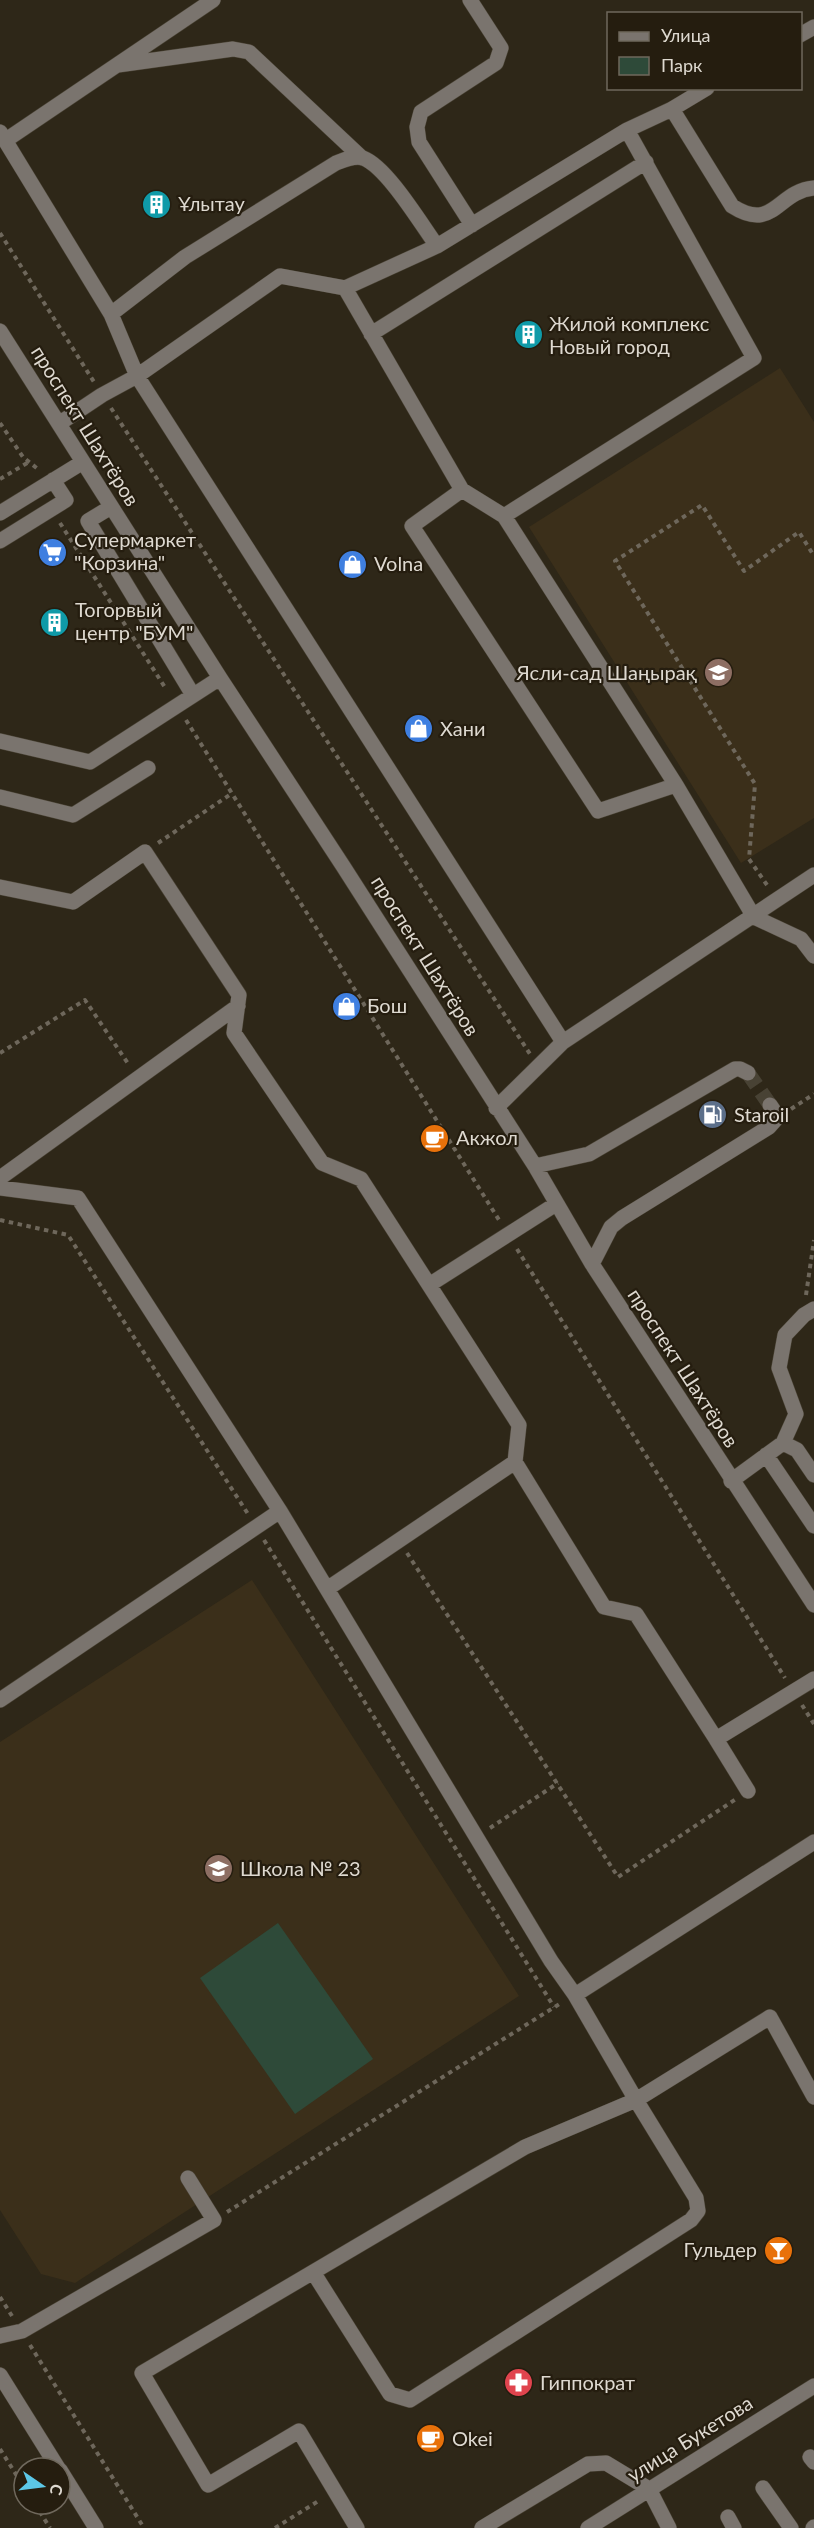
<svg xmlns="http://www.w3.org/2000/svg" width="814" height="2528" font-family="Lato,sans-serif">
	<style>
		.built { fill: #3b2f1a }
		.green { fill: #2e4a39 }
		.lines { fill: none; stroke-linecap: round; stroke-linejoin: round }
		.minor-tunnel { stroke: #484234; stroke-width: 15; stroke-dasharray: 15 8; stroke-linecap: butt }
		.minor-casing { stroke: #4a4335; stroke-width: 16 }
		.path { stroke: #6e675b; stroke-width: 4; stroke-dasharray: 4.5 4.5; stroke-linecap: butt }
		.minor { stroke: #7a746e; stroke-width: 15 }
		.labels { text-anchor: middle; stroke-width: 4.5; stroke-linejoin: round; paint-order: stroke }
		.poi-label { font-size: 20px; fill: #ded9d0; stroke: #251d0f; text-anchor: start }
		.street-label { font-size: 20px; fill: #ded9d0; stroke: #251d0f }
	</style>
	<rect width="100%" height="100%" fill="#2e2718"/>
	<path class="built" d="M780,368L814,422V818L741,863L529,527Z
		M252,1580L519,1996L75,2283L41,2274L0,2210V1742Z"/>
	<path class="green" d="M278,1923L373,2059L295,2114L200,1978Z"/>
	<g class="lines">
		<path class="minor-tunnel" d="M748,1073L770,1105"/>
		<defs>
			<path id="minor" d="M470,0L501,48L496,63L421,112L417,127L419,142L472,225
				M800,35L814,27
				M118,65L233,49L249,52L362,158
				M672,109L732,206C774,233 777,191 814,188
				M0,132L111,314L137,376L563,1042
				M6,140L213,0
				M345,288L462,490L504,516L676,785L754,917L801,939L814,956
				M111,314L185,257L336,163C344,160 354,155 363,158C387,167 421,224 437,246
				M0,331L220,678L343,866L535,1166L592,1264L814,1605
				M371,334L646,162
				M60,423L102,395L137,376L280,276L345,288L437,246L627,130L672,109L707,88
				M462,490L412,526L598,811L676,785
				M111,507L88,521L193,695
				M0,513L83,462
				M504,516L754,358L627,130
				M0,541L66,500L53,480
				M0,741L90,762L220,678
				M0,797L73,815L148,768
				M0,887L73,902L145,852L239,995L234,1033L322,1163L361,1179L519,1425L515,1462L604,1607L636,1614L716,1739
				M496,1108L563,1042L814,875
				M535,1166L589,1154L735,1069H740L748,1073
				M0,1178L238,1006
				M0,1188L78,1198L280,1511L551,1961L575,1995L814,1842
				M592,1264L611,1227L622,1218L769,1127L778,1117L770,1105
				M429,1285L556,1204
				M783,1443L797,1450L814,1475
				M766,1455L814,1526
				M731,1481L783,1443L796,1414L779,1368L785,1335L804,1315L814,1309
				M327,1589L515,1462
				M0,1700L280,1511
				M748,1791L716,1739L814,1679
				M313,2272L390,2394L410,2400L691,2220L698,2211L696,2198L636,2100L575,1995
				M0,2336L22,2331L214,2220L188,2178
				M0,2375L58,2468
				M810,2457L814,2462
				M60,2470L96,2528
				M763,2488L791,2528
				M728,2517L734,2528
				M357,2528L299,2431L208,2485L142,2373L525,2147L636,2100L770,2017L814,2097
				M482,2528L588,2464L606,2463L649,2489L669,2528
				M588,2528L814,2386
				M813,2528L814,2527"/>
		</defs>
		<use href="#minor" class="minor-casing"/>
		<path class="path" d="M0,233L94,382
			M111,408L530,1054
			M0,423L23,457L39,470
			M0,479L29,462
			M60,523L166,689
			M186,720L499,1220
			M158,843L231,794
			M767,885L749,859L755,784L615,561L702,505L744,571L799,532L814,556
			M0,1053L85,1000L129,1065
			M791,1109L814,1094
			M0,1220L68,1235L248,1514
			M517,1249L785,1678
			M806,1295L814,1240
			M264,1540L554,2007
			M407,1553L618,1877L736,1799
			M802,1705L814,1724
			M490,1828L558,1783
			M227,2212L561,2003
			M0,2297L12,2316
			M30,2345L144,2528
			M0,2449L24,2487
			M35,2504L50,2528
			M275,2528L320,2500"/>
		<use href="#minor" class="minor"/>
	</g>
	<defs>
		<symbol id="building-disc" viewBox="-11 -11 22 22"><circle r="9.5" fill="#0f9aa8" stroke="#251d0f"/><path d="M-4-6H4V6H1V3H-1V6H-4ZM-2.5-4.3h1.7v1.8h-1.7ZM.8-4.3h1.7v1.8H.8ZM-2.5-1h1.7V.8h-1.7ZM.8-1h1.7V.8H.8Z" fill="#fff"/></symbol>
		<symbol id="supermarket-disc" viewBox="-11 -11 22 22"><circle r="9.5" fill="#3f7fe0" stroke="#251d0f"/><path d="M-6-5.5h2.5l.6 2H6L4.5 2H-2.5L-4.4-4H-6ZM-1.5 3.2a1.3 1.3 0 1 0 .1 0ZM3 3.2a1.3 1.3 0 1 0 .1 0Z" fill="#fff"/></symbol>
		<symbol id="shop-disc" viewBox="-11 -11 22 22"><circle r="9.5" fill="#3f7fe0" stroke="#251d0f"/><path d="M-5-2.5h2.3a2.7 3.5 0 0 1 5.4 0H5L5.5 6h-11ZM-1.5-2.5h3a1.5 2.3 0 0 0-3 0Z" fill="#fff"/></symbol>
		<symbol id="school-disc" viewBox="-11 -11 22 22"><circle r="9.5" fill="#8d6e63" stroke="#251d0f"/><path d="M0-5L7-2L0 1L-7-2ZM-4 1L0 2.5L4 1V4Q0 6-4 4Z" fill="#fff"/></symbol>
		<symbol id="fuel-disc" viewBox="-11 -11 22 22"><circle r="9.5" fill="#5c6f8a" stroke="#251d0f"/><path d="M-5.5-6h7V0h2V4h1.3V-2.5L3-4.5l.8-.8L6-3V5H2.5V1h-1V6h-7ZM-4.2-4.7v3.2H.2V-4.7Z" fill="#fff"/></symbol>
		<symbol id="cafe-disc" viewBox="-11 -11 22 22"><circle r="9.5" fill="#e8710a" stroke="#251d0f"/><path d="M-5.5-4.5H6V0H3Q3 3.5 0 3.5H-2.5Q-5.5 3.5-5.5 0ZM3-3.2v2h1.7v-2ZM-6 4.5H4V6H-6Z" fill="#fff"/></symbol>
		<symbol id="bar-disc" viewBox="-11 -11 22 22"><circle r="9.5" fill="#e8710a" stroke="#251d0f"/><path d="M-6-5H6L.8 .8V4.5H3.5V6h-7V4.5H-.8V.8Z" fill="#fff"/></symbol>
		<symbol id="pharmacy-disc" viewBox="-11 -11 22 22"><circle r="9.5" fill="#e0444e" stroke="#251d0f"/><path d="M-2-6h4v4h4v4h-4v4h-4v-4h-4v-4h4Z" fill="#fff"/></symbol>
	</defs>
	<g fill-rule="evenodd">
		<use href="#building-disc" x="140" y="188" width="33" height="33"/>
		<use href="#building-disc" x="512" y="318" width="33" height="33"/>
		<use href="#supermarket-disc" x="36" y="536" width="33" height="33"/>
		<use href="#shop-disc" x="336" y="548" width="33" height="33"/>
		<use href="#building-disc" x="38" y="606" width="33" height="33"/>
		<use href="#school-disc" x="702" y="656" width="33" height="33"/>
		<use href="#shop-disc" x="402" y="712" width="33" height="33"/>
		<use href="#shop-disc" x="330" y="990" width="33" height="33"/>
		<use href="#fuel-disc" x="696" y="1098" width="33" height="33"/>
		<use href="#cafe-disc" x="418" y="1122" width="33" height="33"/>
		<use href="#school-disc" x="202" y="1852" width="33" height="33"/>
		<use href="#bar-disc" x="762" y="2234" width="33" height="33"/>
		<use href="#pharmacy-disc" x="502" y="2366" width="33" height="33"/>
		<use href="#cafe-disc" x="414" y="2422" width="33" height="33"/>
	</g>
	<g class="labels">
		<g class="poi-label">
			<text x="178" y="211">Ұлытау</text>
			<text x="549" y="331">Жилой комплекс<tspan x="549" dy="23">Новый город</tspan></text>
			<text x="74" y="547">Супермаркет<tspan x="74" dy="23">"Корзина"</tspan></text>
			<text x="374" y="571">Volna</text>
			<text x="75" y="617">Тогорвый<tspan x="75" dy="23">центр "БУМ"</tspan></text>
			<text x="697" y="680" text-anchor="end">Ясли-сад Шаңырақ</text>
			<text x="440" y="736">Хани</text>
			<text x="367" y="1013">Бош</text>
			<text x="734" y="1122">Staroil</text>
			<text x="456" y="1145">Акжол</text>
			<text x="240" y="1876">Школа № 23</text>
			<text x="757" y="2257" text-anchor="end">Гульдер</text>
			<text x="540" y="2390">Гиппократ</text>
			<text x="452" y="2446">Okei</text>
		</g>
		<g class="street-label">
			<text transform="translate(85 426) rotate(58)" y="7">проспект Шахтёров</text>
			<text transform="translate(425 956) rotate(58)" y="7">проспект Шахтёров</text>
			<text transform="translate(683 1368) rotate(57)" y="7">проспект Шахтёров</text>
			<text transform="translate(690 2439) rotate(-32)" y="7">улица Букетова</text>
		</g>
	</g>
	<rect x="607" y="12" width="195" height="78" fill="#251d0f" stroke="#6f685c" stroke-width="1.5"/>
	<rect x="619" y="32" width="30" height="9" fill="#7a746e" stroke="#6f685c" stroke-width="1.5"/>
	<text x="661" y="42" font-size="18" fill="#ded9d0">Улица</text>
	<rect x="619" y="57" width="30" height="18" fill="#2e4a39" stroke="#6f685c" stroke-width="1.5"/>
	<text x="661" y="72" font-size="18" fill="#ded9d0">Парк</text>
	<g transform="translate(42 2486) rotate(104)"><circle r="28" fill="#251d0f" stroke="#6f685c" stroke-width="1.5"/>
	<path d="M0-4.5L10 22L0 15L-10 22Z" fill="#5cc7e7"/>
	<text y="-9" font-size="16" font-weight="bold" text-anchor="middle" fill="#ded9d0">С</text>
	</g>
</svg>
